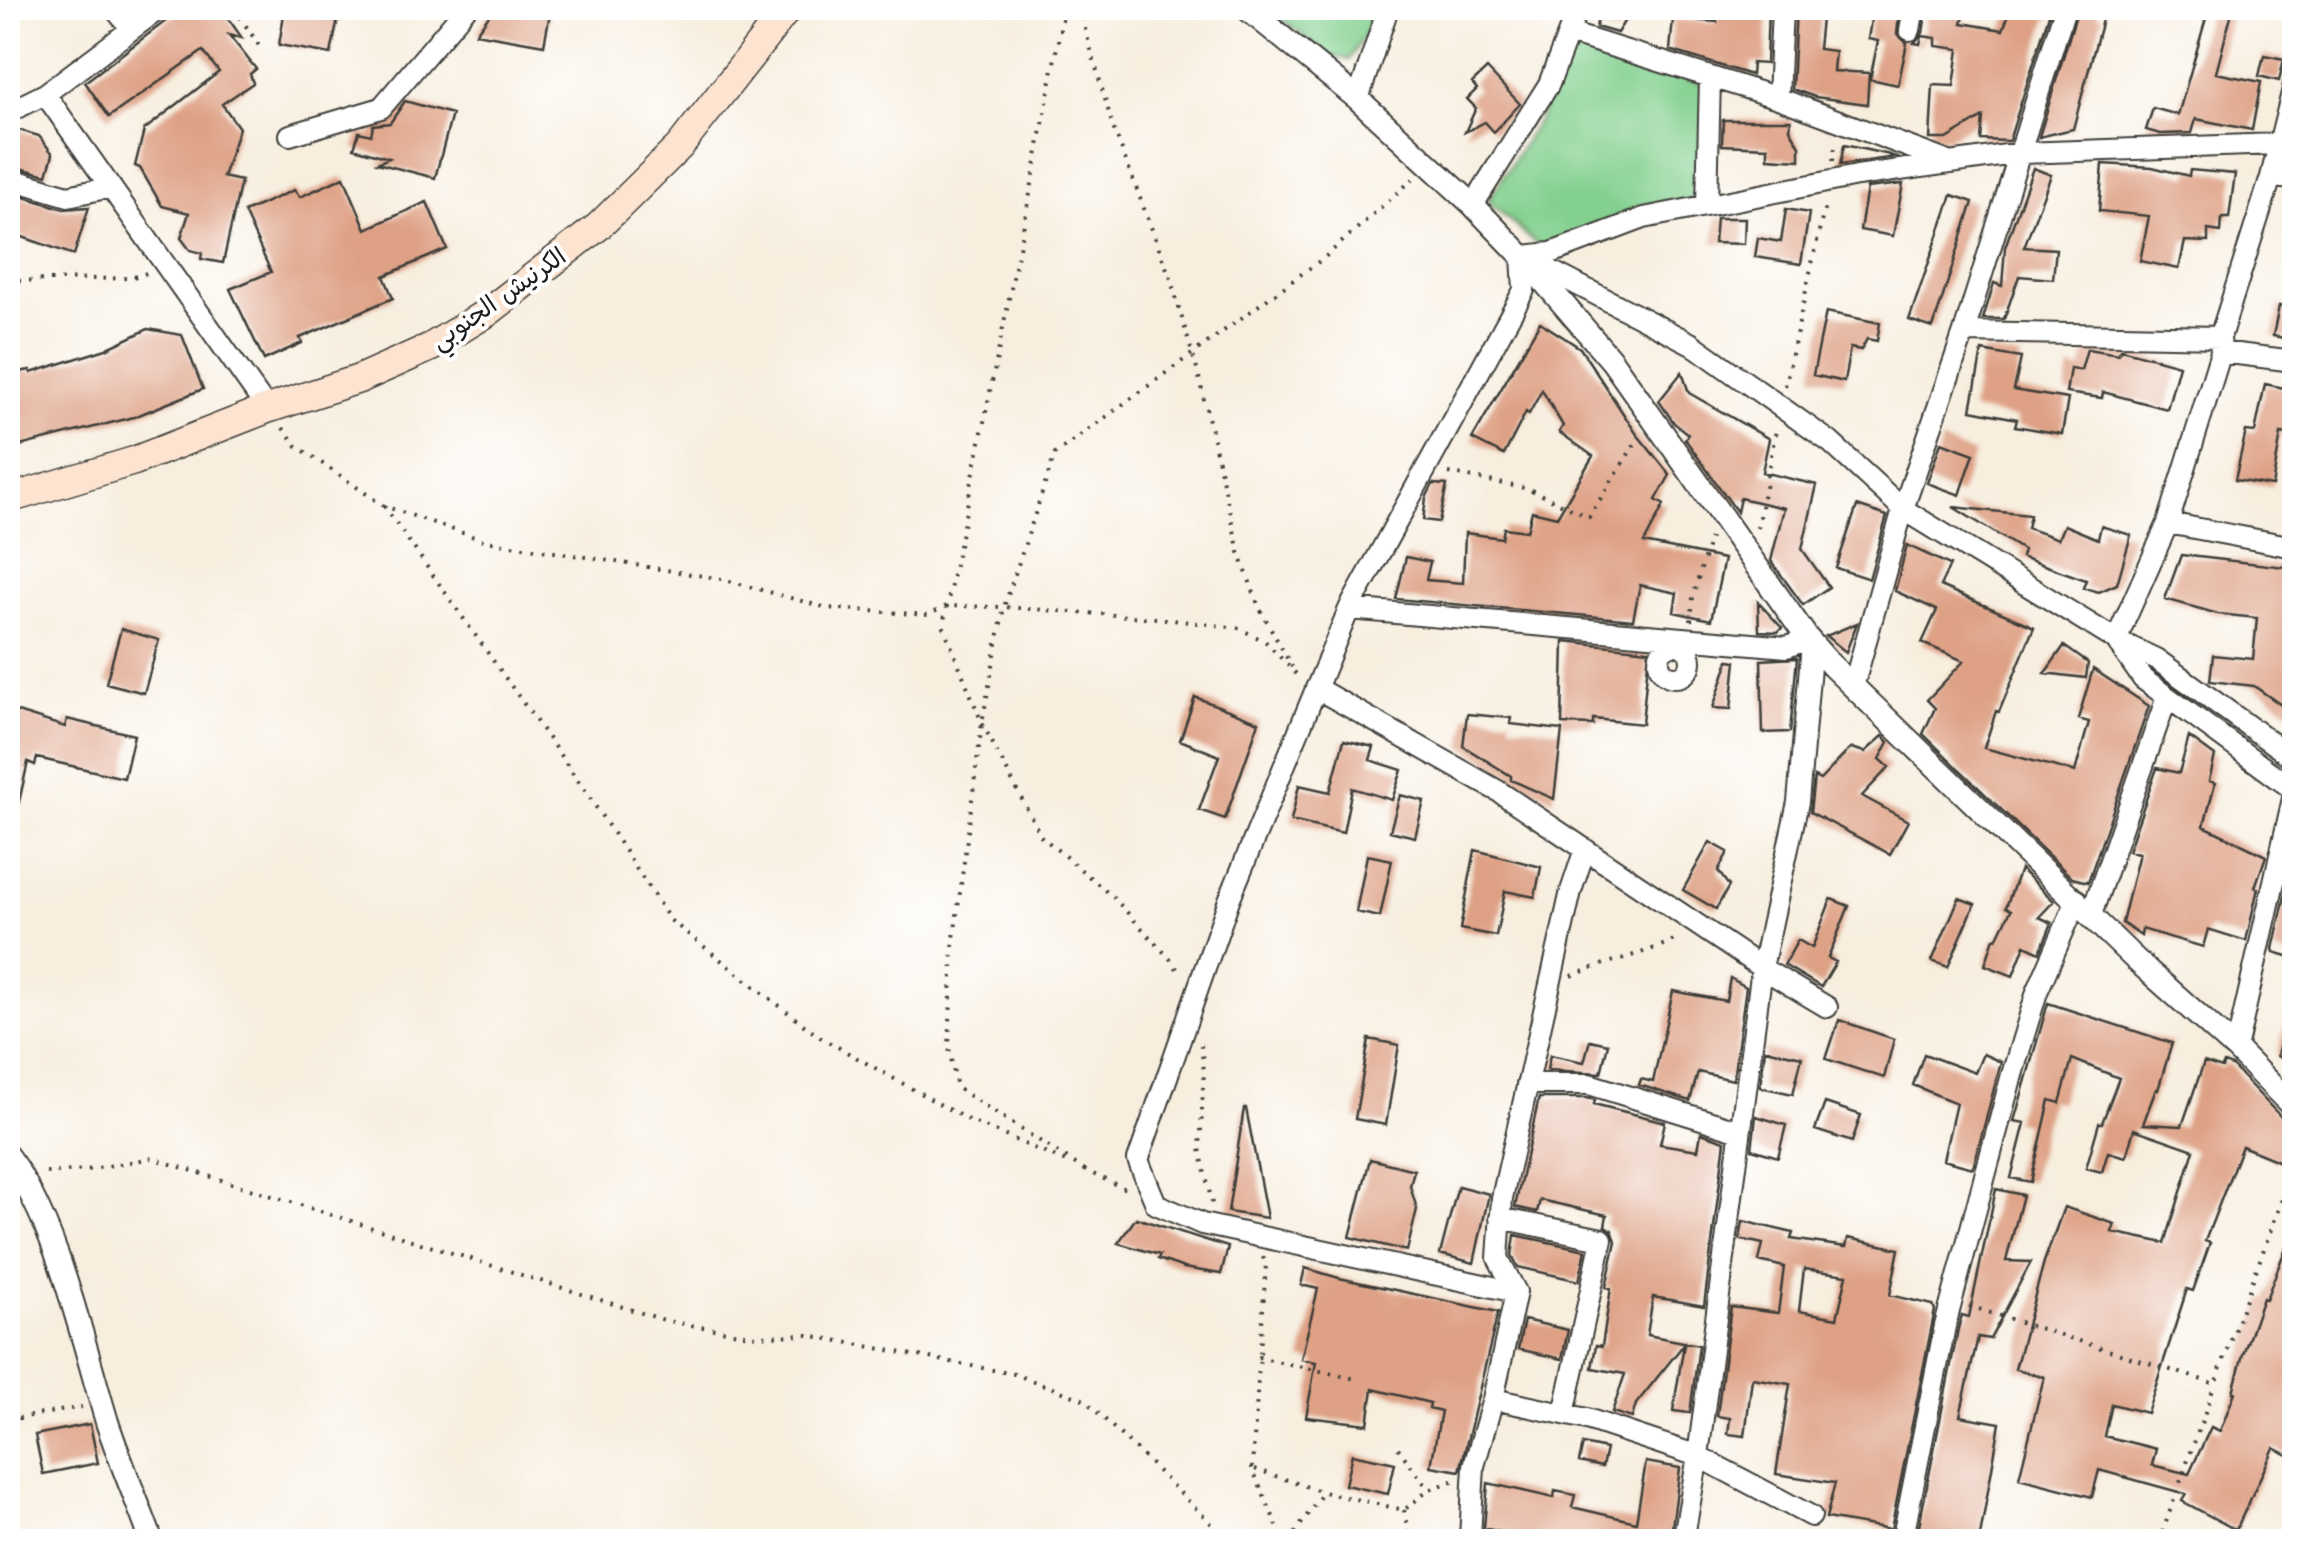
<svg xmlns="http://www.w3.org/2000/svg" width="2302" height="1549" font-family="'Shantell Sans','Playpen Sans Arabic',sans-serif">
	<style>
		.green { fill: #83d08f; stroke: #507656; stroke-width: 2.5 }
		.building { fill: #dea185; fill-rule: evenodd }
		.lines { fill: none; stroke-linecap: round; stroke-linejoin: round }
		.minor-casing { stroke: #3d3c39; stroke-width: 24 }
		.tertiary-casing { stroke: #3d3c39; stroke-width: 26 }
		.secondary-casing { stroke: #3d3c39; stroke-width: 31 }
		.path { stroke: #3d3c39; stroke-width: 4; stroke-dasharray: 2.5 8; stroke-linecap: butt }
		.minor { stroke: #fff; stroke-width: 20 }
		.tertiary { stroke: #fff; stroke-width: 22 }
		.secondary { stroke: #fde4d0; stroke-width: 28 }
		.labels { text-anchor: middle; stroke-width: 8; stroke-linejoin: round; paint-order: stroke }
		.street-label { font-size: 25px; fill: #1c1c1c; stroke: #fff }
	</style>
	<rect width="100%" height="100%" fill="#fff"/>
	<filter id="ink" filterUnits="userSpaceOnUse"><feTurbulence type="fractalNoise" baseFrequency=".01" numOctaves="2"/><feDisplacementMap in="SourceGraphic" scale="20" xChannelSelector="R" yChannelSelector="G"/><feConvolveMatrix kernelMatrix="1 2 1 2 8 2 1 2 1" color-interpolation-filters="sRGB"/></filter>
	<filter id="wash" filterUnits="userSpaceOnUse"><feTurbulence type="fractalNoise" baseFrequency=".0048" numOctaves="4" result="noise"/><feDisplacementMap in="SourceGraphic" scale="40" xChannelSelector="R" yChannelSelector="G"/><feGaussianBlur stdDeviation="2.25" result="paint"/><feColorMatrix in="noise" values="0 0 0 0 0 0 0 0 0 0 0 0 0 0 0 0 0 1.4 0 .05"/><feComposite in="paint" operator="in"/></filter>
	<g filter="url(#wash)">
		<rect width="100%" height="100%" fill="#f7eede"/>
		<path class="green" d="M1268,8H1376L1368,29L1349,60L1328,55Z
			M1592,49L1705,85L1702,193L1691,200L1644,206L1546,247L1536,244L1488,201L1539,119L1563,67L1580,50Z"/>
		<g id="blocks">
			<path class="building" d="M183,8H221L242,38L229,35L256,69L250,74L253,83L222,104L239,128L223,177L241,181L223,263L201,259L202,253L190,250L181,238L189,213L162,206L140,168L135,166L144,130L219,72L203,51L109,117L85,82Z
				M285,8H340L331,54L279,45Z
				M494,8H551L544,45L476,33Z
				M1716,8H1768L1766,64L1752,63L1751,75L1670,50L1673,19L1717,22Z
				M1796,8H1822L1818,49L1835,51L1833,71L1869,73L1867,104L1815,97L1792,89Z
				M1873,8H1900L1897,34L1907,43L1898,85L1870,79L1878,41L1868,39Z
				M1927,8H1966L1962,23L2003,30L2011,8H2051L2009,141L1981,140L1983,117L1947,139H1930L1933,85L1954,86L1959,49L1936,46V38L1922,36L1920,44L1914,43L1923,33Z
				M2078,8H2098L2097,15L2103,16L2073,129L2039,137Z
				M2209,8H2233L2216,73L2261,82L2252,130L2196,119L2192,133L2160,134L2146,130L2153,108L2178,115Z
				M1600,9L1627,17L1617,33L1596,27Z
				M2264,55L2284,59L2279,81L2259,76Z
				M1487,69L1520,104L1494,132L1485,122L1465,132L1476,108L1467,99L1477,89L1472,83Z
				M405,101L452,114L435,178L377,163L389,158L354,148L359,132L371,135L373,125L390,123Z
				M1723,120H1791L1790,129L1800,146V160L1768,158V147L1722,145Z
				M16,129L39,136L53,154L47,175L8,165Z
				M1844,145L1890,155L1895,157L1840,165Z
				M2103,164L2152,167L2189,176L2190,170L2235,174L2229,218H2222L2221,232L2208,230V242L2185,241L2179,269L2140,261L2149,216L2099,211Z
				M2033,168L2051,175L2024,247L2056,249L2053,279L2019,276L2004,319H1983L1994,283L2002,286L2005,247Z
				M344,177L366,229L427,202L447,249L384,276L393,298L300,338L302,343L264,360L230,289L271,272L244,212L294,190L300,197Z
				M1903,184L1893,236L1860,230L1867,188Z
				M8,192L64,209L89,207L74,255L8,232Z
				M1952,195L1973,202L1933,328L1909,320Z
				M1786,209L1809,213L1801,264L1755,257L1758,238L1781,242Z
				M1716,218H1745L1744,244L1714,243Z
				M2279,306L2294,309V340L2273,336Z
				M1826,312L1880,323L1877,341L1867,339L1861,350L1850,348L1844,382L1813,375Z
				M1540,322L1580,348L1636,433L1670,475L1656,500L1664,505L1644,543L1724,559L1711,620L1674,612L1677,593L1640,585L1633,620L1396,599L1406,557L1430,562L1426,580L1463,583L1465,533L1502,538L1504,528L1527,531L1532,511L1557,517L1593,456L1559,432L1563,426L1542,390L1529,414L1526,412L1504,455L1472,439Z
				M148,329L182,335L203,389L134,417L8,449V374L30,370L31,373L106,349Z
				M2087,349L2118,354L2121,349L2179,365L2167,409L2103,392L2102,398L2066,393L2070,368L2081,370Z
				M1982,351L2021,358L2014,390L2068,399L2062,434L2015,426L2017,419L1971,410Z
				M1682,372L1689,393L1769,439L1762,472L1817,485L1802,549L1829,587L1803,605L1771,561L1784,508L1740,498L1737,512L1685,439L1688,434L1674,423L1659,401Z
				M2265,384L2294,390V436L2281,434L2272,486L2235,480L2246,431L2255,432Z
				M1941,442L1974,454L1960,495L1927,483Z
				M1433,484L1447,485L1439,522L1423,520L1426,498Z
				M1857,506L1887,516L1869,579L1836,568Z
				M1953,507L2030,515L2027,528L2058,539L2064,525L2098,539L2101,526L2131,535L2117,584L2099,592L2083,588L2086,580L2021,557L2023,550Z
				M1907,545L1950,565L1940,586L2034,627L1999,712L1996,711L1984,748L2075,772L2089,722L2078,719L2093,669L2149,706L2088,882L2072,878L1923,734L1935,708L1927,700L1964,661L1922,643L1937,610L1895,591Z
				M2181,555L2294,568V714L2254,686L2210,681L2213,655L2253,659L2257,618L2218,614L2165,599Z
				M1758,602L1782,628L1778,632L1759,631Z
				M1857,623L1846,652L1826,636Z
				M121,629L159,640L144,693L106,683Z
				M1564,641L1649,650L1642,724L1593,719V725L1562,724Z
				M2064,646L2088,663L2086,678L2045,673Z
				M1797,658L1790,732L1763,733L1761,660Z
				M1729,660L1736,661L1731,709L1713,708Z
				M1195,697L1259,722L1225,819L1199,810L1219,756L1180,740Z
				M8,709L65,727L67,719L134,735L124,778L37,758L35,765L28,762L16,815L8,812Z
				M1467,714L1511,718L1510,724L1562,730L1554,799L1511,780V776L1463,746Z
				M1883,736L1889,742L1880,759L1889,767L1862,796L1908,821L1890,854L1810,812L1814,777L1820,780L1851,748L1865,752Z
				M2189,737L2215,756L2209,781L2215,783L2204,826L2266,856L2255,887L2258,888L2246,941L2208,929L2203,947L2142,929L2141,936L2122,923L2139,853L2128,851L2157,768L2179,773Z
				M1344,740L1374,747L1370,760L1402,770L1392,800L1352,788L1343,833L1291,821L1299,785L1330,792Z
				M1400,795L1424,801L1415,837L1390,831Z
				M1710,842L1728,852L1718,871L1729,886L1716,909L1683,890Z
				M1475,850L1541,867L1535,897L1505,891L1496,936L1460,929Z
				M1367,855L1392,860L1380,917L1356,912Z
				M2020,869L2054,901L2039,917L2052,923L2040,952L2025,945L2013,976L1985,965L1994,938L1997,939L2011,910L2006,907Z
				M2285,896L2294,899V958L2274,952L2273,949Z
				M1959,898L1975,904L1948,967L1932,961Z
				M1831,899L1849,906L1828,958L1836,962L1821,987L1784,965L1798,940L1812,948Z
				M1730,978L1746,987L1733,1080L1698,1072L1690,1101L1639,1085L1641,1079L1653,1082L1673,991L1726,1001Z
				M2048,1003L2172,1043L2158,1090L2156,1089L2143,1124L2182,1126L2204,1062L2222,1068L2224,1063L2232,1066L2283,1119L2294,1123V1148L2288,1165L2242,1146L2205,1241L2210,1243L2193,1291L2187,1289L2147,1413L2112,1404L2105,1436L2156,1449L2152,1465L2189,1474L2211,1427L2220,1431L2235,1392H2233L2243,1354L2263,1298L2266,1299L2294,1227V1458L2274,1448L2236,1530L2182,1501L2186,1494L2099,1470L2092,1497L2019,1478L2044,1377L2015,1369L2044,1262L2064,1207L2115,1224L2112,1232L2165,1243L2194,1150L2134,1129L2126,1157L2108,1152L2102,1172L2086,1168L2099,1123H2102L2119,1078L2072,1059L2060,1103L2050,1100L2031,1182L2011,1178L2025,1123L2014,1121Z
				M2288,1012L2294,1013V1066L2277,1056Z
				M1839,1020L1894,1039L1884,1078L1826,1059Z
				M1369,1039L1399,1045L1386,1125L1355,1119Z
				M1590,1040L1608,1044L1601,1073L1547,1070L1550,1055L1584,1062Z
				M1765,1049L1802,1057L1793,1094L1760,1087Z
				M1924,1054L1975,1073L1983,1054L2001,1062L1973,1168L1943,1160L1956,1103L1913,1085Z
				M1539,1098H1587L1595,1100L1594,1104L1665,1122L1660,1144L1698,1150L1701,1133L1725,1141L1704,1306L1653,1297L1647,1335L1699,1345L1690,1413L1673,1411L1684,1344L1636,1404L1632,1418L1612,1412L1625,1374L1592,1368L1596,1345L1602,1346L1611,1288L1606,1287L1616,1241L1612,1230L1605,1226L1607,1215L1540,1200L1537,1212L1515,1207Z
				M1825,1103L1861,1115L1852,1142L1815,1130Z
				M1244,1108H1246L1267,1218L1228,1212Z
				M1756,1116L1786,1125L1778,1157L1752,1149Z
				M1370,1159L1414,1170L1410,1186L1417,1209L1407,1251L1350,1237Z
				M1458,1186L1489,1194L1474,1263L1440,1254Z
				M1996,1189L2023,1195L2006,1261L2031,1262L1990,1339L1978,1337L1960,1416L2000,1423L1979,1542L1916,1541L1958,1329L1962,1315L1969,1317Z
				M1136,1218L1228,1247L1221,1274L1184,1268L1158,1259L1160,1255L1118,1243Z
				M1743,1221L1793,1233L1791,1239L1846,1247L1848,1238L1899,1249L1890,1295L1933,1305L1935,1310L1891,1529L1826,1518L1835,1483L1776,1474L1790,1384L1752,1378L1745,1436L1728,1434L1730,1418L1717,1416L1731,1307L1778,1313L1784,1267L1759,1261L1763,1244L1740,1239ZM1804,1269L1847,1275L1837,1318L1799,1311Z
				M1515,1235L1586,1250L1579,1281L1518,1267L1512,1255Z
				M1305,1268L1339,1278L1498,1312L1460,1471L1431,1466L1441,1411L1429,1408L1430,1403L1373,1389L1368,1424L1306,1417L1316,1362L1301,1359L1318,1289L1301,1285Z
				M1524,1320L1568,1330L1562,1359L1518,1349Z
				M90,1424L98,1463L43,1474L35,1435Z
				M1583,1444L1606,1449L1602,1467L1579,1462Z
				M1352,1454L1395,1463L1388,1494L1345,1485Z
				M1646,1462L1680,1468L1670,1542H1511L1502,1539L1504,1533L1484,1528L1488,1483L1554,1498L1555,1491L1575,1495L1572,1507L1636,1522Z"/>
		</g>
	</g>
	<g filter="url(#ink)">
		<use href="#blocks" fill-opacity="0" stroke="#3d3c39" stroke-width="2.5"/>
		<g class="lines">
			<defs>
				<path id="minor" d="M114,8L132,29
					M160,8L45,94L267,409
					M1910,30L1914,8
					M1569,33L1778,98L1946,161
					M1778,98L1782,8
					M1358,99L1388,8
					M8,108L15,109L45,94
					M290,135L381,108L466,8
					M2271,177L2294,179
					M8,178L68,196L111,187
					M1473,205L1549,84L1578,8
					M1707,205L1710,77
					M1524,256L1551,253L1644,218L1857,176L2021,153L2278,144
					M1524,257L1692,344L1830,442L1903,509L2116,640L2156,659L2294,759
					M1964,332L2220,337
					M2221,352L2294,361
					M2168,523L2294,547
					M1349,609L1787,647L1808,639
					M2116,640L2168,523L2221,352L2220,337L2271,177L2294,85
					M2117,642L2143,679L2294,790
					M1659 661a16 16 0 1 1 32 0a16 16 0 1 1-32 0Z
					M1853,687L1903,509L1964,332L2065,8
					M1316,688L1498,791L1762,968L1827,1007
					M8,826V827
					M1585,849L1571,891L1502,1198L1498,1258L1516,1292L1493,1399L1587,1419L1698,1456L1811,1516
					M2091,915L2167,697
					M2236,1049L2294,794
					M1527,1084H1589L1740,1131
					M1500,1218L1602,1239L1564,1414
					M1516,1292L1202,1224L1156,1204L1138,1160L1229,900L1349,609L1524,290L1522,256
					M1482,1542L1470,1538L1474,1466L1493,1399
					M1683,1542L1698,1456L1762,968L1798,802L1812,644
					M1902,1542L1945,1326L2011,1078L2037,992L2077,900"/>
				<path id="tertiary" d="M1246,8L1358,99L1473,205L1522,256L1612,361L1808,639L1832,666L2136,960L2236,1049L2294,1108
					M8,1157C58,1223 83,1345 108,1425C121,1464 138,1503 152,1542"/>
				<path id="secondary" d="M8,499L134,461L267,409L359,379L431,347L488,312L599,226L680,146L788,8"/>
			</defs>
			<use href="#minor" class="minor-casing"/>
			<use href="#tertiary" class="tertiary-casing"/>
			<use href="#secondary" class="secondary-casing"/>
			<path class="path" d="M234,8L260,47
				M1064,8L1033,179L943,625L982,723L1041,836L1113,897L1171,960L1181,975
				M1079,8L1113,127L1170,277L1198,373L1239,552L1259,607L1292,667
				M1833,161L1836,141
				M8,281L130,278L147,273
				M1785,386L1825,205
				M283,428L297,446L384,506L486,541L722,579L827,608L928,615L947,606L1004,607L1157,618L1238,628L1265,641L1296,674
				M1449,473L1529,489L1589,517L1638,439
				M384,506L584,789L670,920L818,1036L966,1119L1071,1164
				M1757,528L1776,430
				M1691,621L1693,597L1710,538
				M1572,976C1608,960 1646,955 1680,937
				M1201,1045L1204,1071L1200,1149L1212,1204
				M1084,1170L1130,1191
				M1085,1170L957,1088L949,1048L953,946L982,723L1004,607L1055,454L1325,257L1413,179
				M46,1173L87,1170L152,1158L667,1321L756,1336L808,1335L1014,1374L1085,1400L1230,1542
				M1263,1257L1266,1265L1252,1468L1284,1542
				M1969,1306L2215,1384L2294,1166
				M1258,1357L1356,1379
				M8,1420L82,1407
				M1398,1448L1429,1490
				M1255,1469L1323,1492L1404,1510L1429,1490L1455,1480
				M1404,1510L1411,1542
				M1289,1542L1323,1492
				M2159,1542L2215,1384
				M2175,1542L2204,1532L2223,1542"/>
			<use href="#minor" class="minor"/>
			<use href="#tertiary" class="tertiary"/>
			<use href="#secondary" class="secondary"/>
		</g>
	</g>
	<g class="labels">
		<g class="street-label">
			<text transform="translate(498 298) rotate(-35)" y="9">الكرنيش الجنوبي</text>
		</g>
	</g>
	<rect width="2302" height="1549" fill="none" stroke="#fff" stroke-width="40"/>
</svg>
